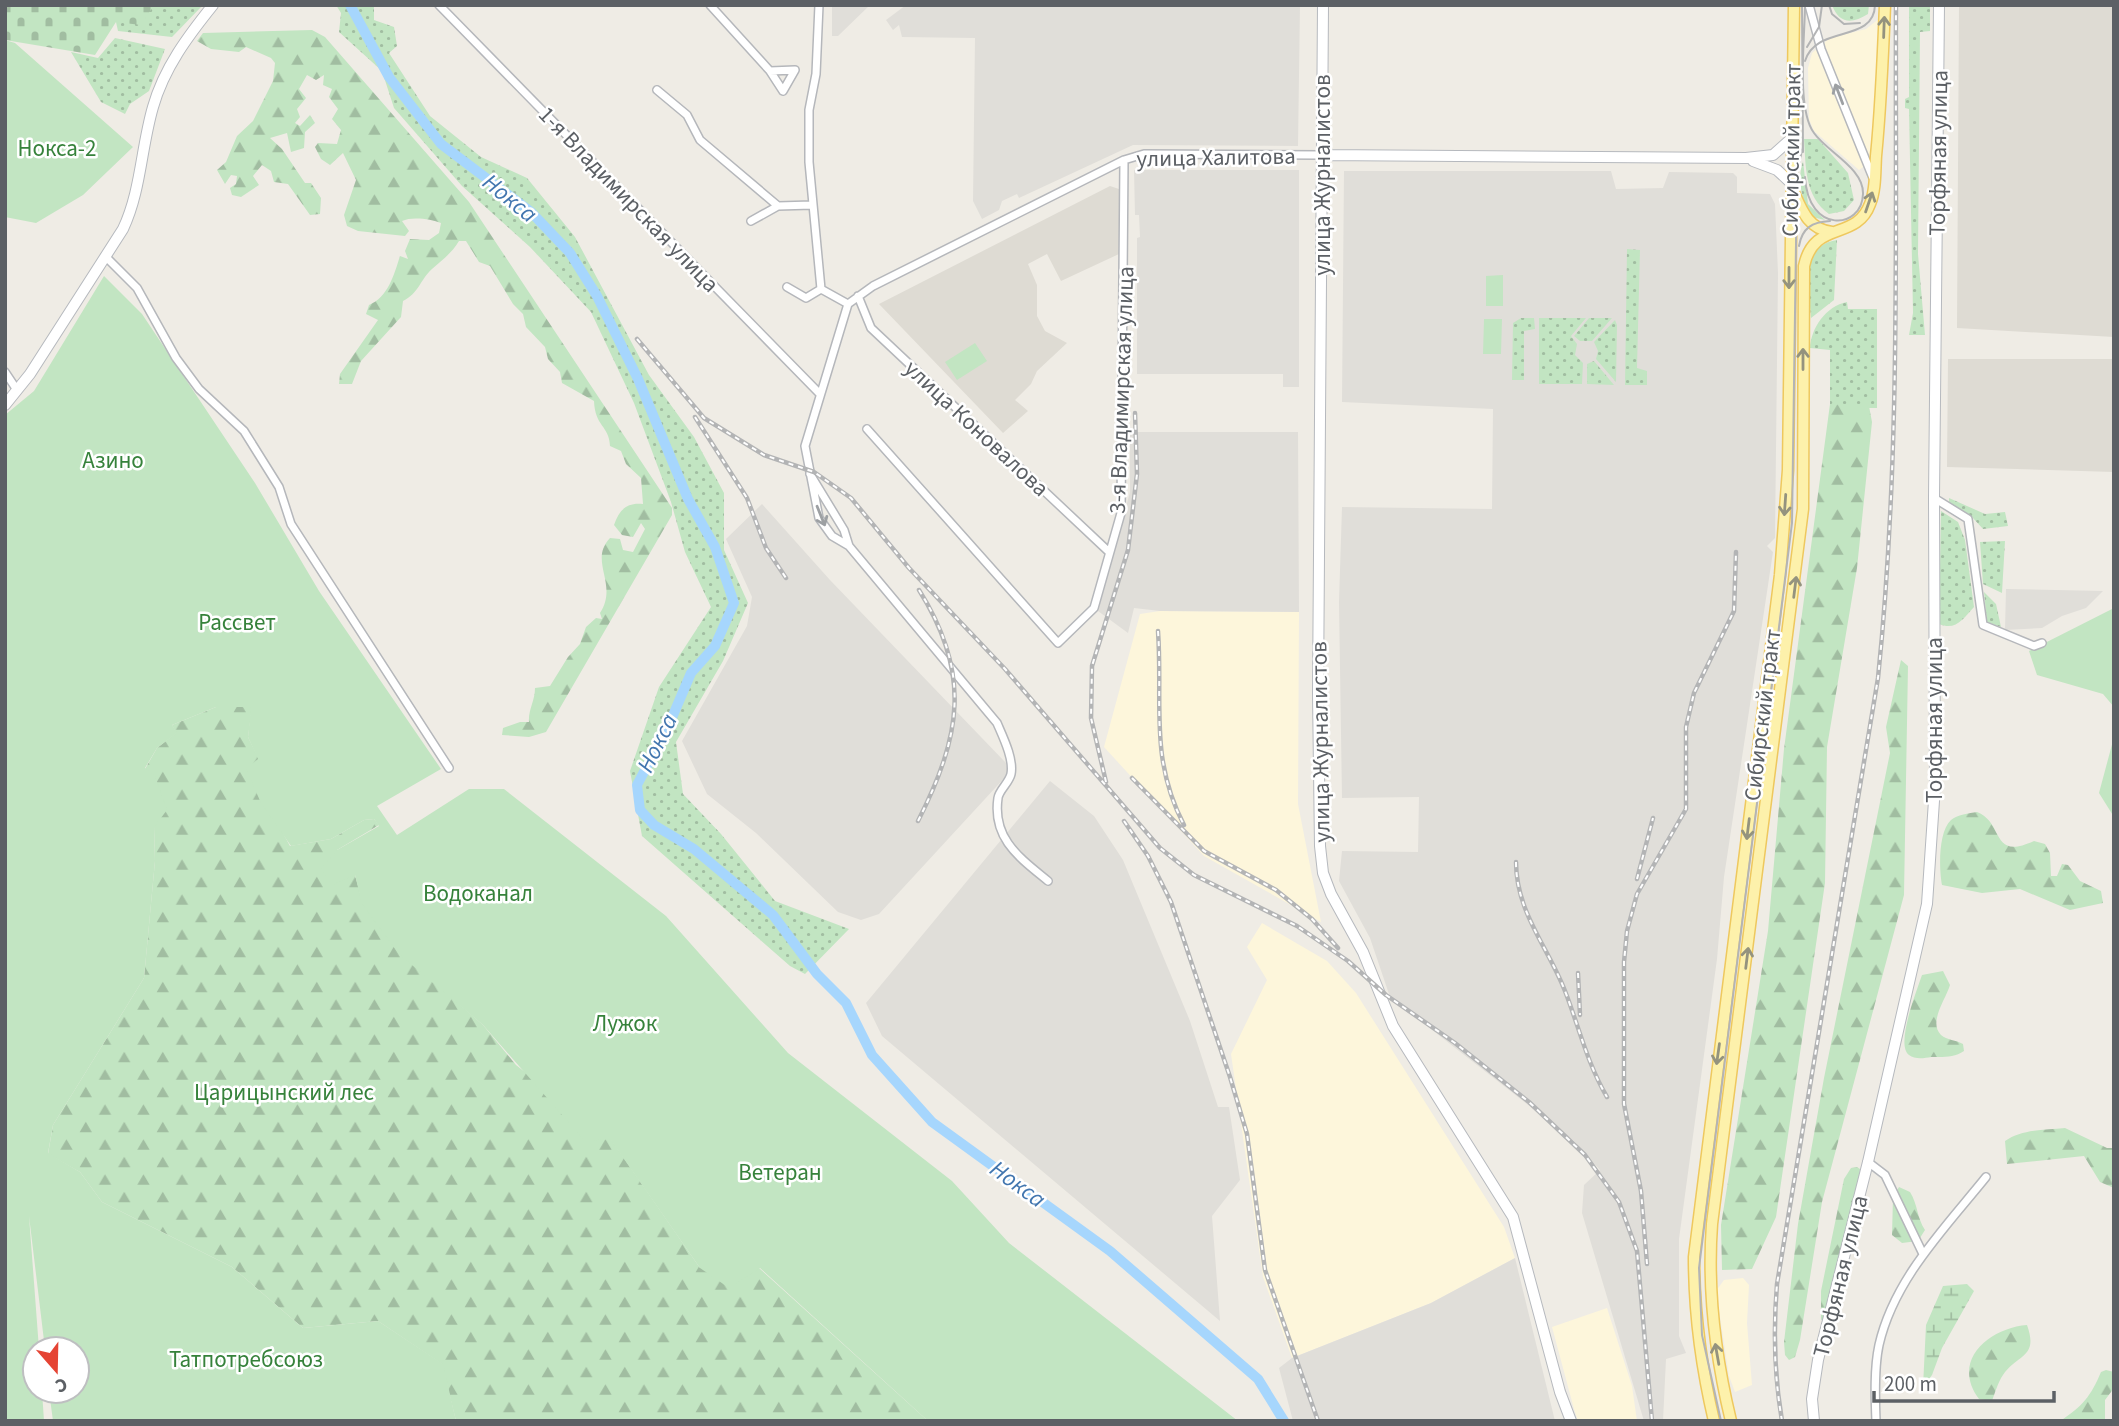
<svg xmlns="http://www.w3.org/2000/svg" width="2119" height="1426" font-family="'Source Sans 3',sans-serif">
	<style>
		.commercial { fill: #fdf6db }
		.industrial { fill: #e0ded9 }
		.education { fill: #dedbd3 }
		.grass { fill: url(#grass-dots) }
		.forest { fill: url(#forest-firs) }
		.wetland { fill: url(#wetland-marsh) }
		.cemetery { fill: url(#cemetery-stones) }
		.garden { fill: #c2e5c2 }
		.lines { fill: none; stroke-linecap: round; stroke-linejoin: round }
		.river { stroke: #a6d6fd; stroke-width: 10 }
		.street-casing { stroke: #b5b7bb; stroke-width: 10 }
		.secondary-casing { stroke: #b6b9be; stroke-width: 12 }
		.primary-casing { stroke: #eec85e; stroke-width: 13 }
		.street { stroke: #fff; stroke-width: 7 }
		.secondary { stroke: #fff; stroke-width: 10 }
		.primary { stroke: #fdf1ab; stroke-width: 10 }
		.tram { stroke: #b3b4b5; stroke-width: 2 }
		.rail-casing { stroke: #b3b4b5; stroke-width: 4.5 }
		.rail { stroke: #fff; stroke-width: 2; stroke-dasharray: 5; stroke-linecap: butt }
		.oneway { stroke: #94937e }
		.oneway2 { stroke: #9da0a3 }
		.labels { text-anchor: middle; stroke-width: 5; stroke-linejoin: round; paint-order: stroke }
		.park-label { font-size: 23px; fill: #36823b; stroke: #fff }
		.street-label { font-size: 23px; fill: #5c6065; stroke: #fff }
		.water-label { font-size: 24px; font-style: italic; fill: #4276af; stroke: #fff }
	</style>
	<defs>
		<pattern id="grass-dots" width="8" height="8" patternUnits="userSpaceOnUse" patternTransform="scale(1.75)"><rect width="8" height="8" fill="#c2e5c2"/><path d="M2 2h.1M6 6h.1" fill="none" stroke="#a1bda1" stroke-width="1.8" stroke-linecap="round"/></pattern>
		<pattern id="forest-firs" width="22" height="20" patternUnits="userSpaceOnUse" patternTransform="scale(1.75)"><rect width="22" height="20" fill="#c2e5c2"/><path d="M5 1l3.5 6h-7zM16 11l3.5 6h-7z" fill="#a1bda1"/></pattern>
		<pattern id="wetland-marsh" width="20" height="14" patternUnits="userSpaceOnUse" patternTransform="scale(1.75)"><rect width="20" height="14" fill="#c2e5c2"/><path d="M1 5h8M5 5V1M11 12h8M15 12V8" fill="none" stroke="#a1bda1"/></pattern>
		<pattern id="cemetery-stones" width="16" height="16" patternUnits="userSpaceOnUse" patternTransform="scale(1.75)"><rect width="16" height="16" fill="#c2e5c2"/><path d="M2 7V4a2 2 0 0 1 4 0v3zM10 15v-3a2 2 0 0 1 4 0v3z" fill="#a1bda1"/></pattern>
	</defs>
	<rect width="100%" height="100%" fill="#efece5"/>
	<path class="commercial" d="M1880,18L1873,160L1859,170L1814,131L1809,119L1808,68L1812,53L1830,38L1866,29Z
		M1160,611L1299,612L1298,804L1321,922L1204,856L1104,747L1140,614Z
		M1262,923L1327,961L1356,993L1504,1227L1515,1258L1431,1303L1292,1358L1263,1277L1231,1054L1267,980L1247,947Z
		M1743,1278L1749,1285L1747,1323L1752,1385L1735,1392L1729,1376L1716,1291L1724,1280Z
		M1607,1308L1632,1386L1637,1421H1578L1574,1409L1552,1327Z"/>
	<path class="industrial" d="M832,5H870L838,36H832Z
		M906,5H1300L1298,146L1133,145L1019,198L1017,194L1002,201L999,210L982,219L973,201L975,38L902,37L899,25L893,30L886,20Z
		M1134,170H1299V387H1283V374H1137V238L1140,237L1139,215H1135Z
		M1344,171H1611L1616,189L1663,188L1669,172L1733,173L1737,177V193L1770,194L1775,204L1778,273L1775,538L1767,546L1773,552L1724,877L1717,959L1679,1239V1336L1686,1353L1666,1359L1663,1421H1644L1582,1213L1584,1185L1600,1170L1573,1140L1390,997L1370,938L1339,881L1342,851L1418,852L1419,797L1342,798L1339,602L1342,507L1492,509L1493,409L1342,402Z
		M1130,432H1298L1299,612L1160,611L1134,608L1128,633L1098,611L1130,492Z
		M762,504L830,580L1006,763L1008,774L879,914L861,920L838,912L756,833L707,794L682,741L747,626L752,597L726,539Z
		M2006,589H2007L2103,591L2086,608L2062,616L2042,628L2005,630Z
		M1050,781L1094,816L1123,860L1190,1021L1218,1107H1229L1240,1180L1212,1216L1220,1321L882,1036L866,1003Z
		M1515,1258L1555,1421H1293L1279,1368L1292,1358L1431,1303Z"/>
	<path class="education" d="M1959,5L2114,7V337L1957,328Z
		M1110,186L1119,189V254L1061,281L1047,254L1028,264L1037,285V316L1045,331L1067,343L1037,371L1031,384L1015,400L1028,411L1003,433L879,304Z
		M1948,359H2114V472L1947,467Z"/>
	<path class="grass" d="M132,5H203L172,37L118,31L116,22Z
		M336,5H374V20L394,27L397,46L389,53L430,116L481,157L527,178L575,237L649,375L694,437L724,493V550L748,603L723,661L676,742L683,794L721,834L775,901L849,929L805,974L790,966L642,836L630,771L659,687L711,607L685,552L671,502L634,403L591,312L530,247L462,186L394,108L382,71L339,32L341,13Z
		M1832,5H1869L1868,14C1852,24 1839,24 1832,5Z
		M1909,5H1930V31L1920,32L1918,254L1925,335H1909L1913,313L1909,109L1905,108V99L1909,97Z
		M115,38L165,49L149,91L130,104L125,114L101,102L71,52L98,58Z
		M1804,139H1818L1848,173L1854,200L1844,211L1829,214C1804,196 1806,166 1804,139Z
		M1803,161L1808,204L1825,220L1812,217C1801,200 1797,180 1803,161Z
		M1837,240L1834,300L1811,318C1809,288 1796,247 1837,240Z
		M1627,249L1640,250L1637,368L1647,371V385H1625Z
		M1847,302L1848,309H1877V408H1830V350L1810,348C1811,328 1826,306 1847,302Z
		M1521,318H1534L1535,329L1524,331V380H1512L1513,323Z
		M1539,318H1586L1571,336L1577,344L1575,355L1583,363L1582,384H1539Z
		M1589,318H1612L1592,341H1580L1574,336Z
		M1615,320L1617,325L1616,382L1596,359L1598,351L1594,342Z
		M1594,361L1614,385L1587,384V364Z
		M1949,498L1985,514L2005,512L2008,526L1983,529L1972,517L1949,504Z
		M1941,511L1958,522L1965,540L1974,607C1963,619 1956,631 1939,624Z
		M2005,541L2002,593L1983,584L1980,542Z
		M1984,592L1996,604L2001,627L1987,622Z"/>
	<path class="forest" d="M312,30L325,37L469,202L672,508V515L546,732L529,737L502,735L503,728L520,722H529C528,710 535,701 535,688L550,686L568,657L580,644L586,627L596,618L602,619L600,613C619,584 588,561 610,538L620,539L623,550L633,552L645,529L641,523L633,537L622,535L614,525C619,510 627,502 643,504L641,478L626,464L621,451L610,446C609,425 595,427 594,401L562,383L560,372L548,359L545,347L526,327L523,314L513,304L490,266L479,262L466,241H459C451,254 443,259 432,269C420,280 419,293 403,301L401,317L361,361L352,384H339L340,374L378,320L366,314L369,305C388,297 394,275 400,256L408,259L405,251L410,239L429,240L439,233L441,223C431,219 412,216 402,221L409,231L405,236L358,231L347,226L344,215L356,180L343,153L330,165L321,159L315,147L318,143L337,144L341,130L332,119L338,109L329,97L332,89L323,85L324,75L316,80L307,75L299,89L306,98L297,109L300,117L295,123L300,126L310,115L315,123L305,132L304,148L291,152L287,133L270,138L282,149L305,183H311L321,198L320,214L310,215L288,184L274,182L271,171L262,165L253,176L259,185L241,197L232,195L230,188L236,184L237,176L231,175L225,184L217,170L226,162L237,136L253,121L273,81L275,63L271,58L246,47L239,52L211,49L197,41L203,33Z
		M1830,404L1869,406L1872,422L1857,568L1827,747L1825,883L1776,1217L1752,1269L1722,1270L1721,1225L1768,931L1784,749Z
		M1901,660L1908,666L1904,895L1822,1202L1800,1340L1795,1357L1789,1360L1785,1355L1784,1342L1798,1224L1824,1078L1890,753L1886,727Z
		M216,707H252L248,737L259,759L278,824L290,846L331,839L364,820L374,819L379,825L337,850L355,875L363,904L450,996L483,1025L516,1065L610,1138L700,1268H759L928,1421H456L442,1364L378,1321L303,1328L232,1267L102,1202L80,1172L48,1154L53,1125L144,978L155,861L154,827L145,769L157,748L176,733L172,725Z
		M1977,812C2005,823 1990,861 2034,841L2045,844L2050,853L2051,876H2057L2062,864L2068,865L2080,881L2101,891L2103,903L2070,910L2020,889L1982,893L1942,885C1939,869 1938,832 1951,820C1957,815 1969,813 1977,812Z
		M1943,971L1950,985C1946,999 1928,1022 1941,1035C1947,1040 1956,1040 1963,1044L1964,1051C1954,1058 1943,1057 1931,1057C1925,1058 1915,1060 1909,1055C1895,1045 1917,990 1922,975Z
		M2065,1128L2107,1148H2114V1188L2100,1182L2084,1156L2007,1164L2005,1141C2022,1129 2045,1130 2065,1128Z
		M1857,1167L1860,1169L1859,1178L1824,1319L1821,1320V1291L1844,1179L1851,1168Z
		M1899,1187L1910,1192C1918,1205 1917,1218 1925,1230L1918,1241L1902,1243L1892,1235L1893,1197Z
		M2027,1325C2039,1358 2017,1354 2003,1375C1998,1382 1995,1393 1992,1401L1979,1399C1950,1360 1990,1328 2027,1325Z
		M2106,1370L2114,1372V1388L2105,1400V1421H2060C2082,1407 2091,1396 2101,1372Z"/>
	<path class="wetland" d="M1967,1284L1974,1291L1942,1348L1932,1375L1923,1387L1926,1325L1943,1286Z"/>
	<path class="cemetery" d="M5,5H154L141,25L116,22L95,55L5,40Z"/>
	<path class="garden" d="M5,40L15,43L133,147L83,195L36,223L5,217Z
		M1503,275V306H1486V276Z
		M104,276L142,314L255,483L319,591L441,769L377,806L397,835L469,789H504L666,916L788,1053L952,1181L1009,1243L1238,1421H928L760,1268L729,1288L700,1268L610,1139L585,1141L483,1025L399,954L362,904L355,875L332,885L321,869L337,850L379,826L374,819L364,820L331,839L291,846L261,803L246,769L258,759L248,737L251,707H216L172,725L177,733L157,748L145,768L155,776L167,810L154,827L155,861L144,978L53,1125L48,1153L80,1172L102,1202L232,1267L303,1328L378,1321L443,1364L456,1421H53L49,1391H77V1349H45L29,1216L39,1349H35V1391H42L44,1421H5V415L34,391Z
		M1484,319H1502L1501,354H1483Z
		M975,343L987,361L957,380L945,362Z
		M2114,608V707L2103,694L2037,675L2029,651Z
		M2114,737V817L2099,793Z"/>
	<g class="lines">
		<path class="river" d="M350,5L389,77L441,144L531,212L570,253L597,296L638,379L688,499L715,547L734,603L715,646L691,673L668,727L637,785L640,810L654,825L694,849L773,915L817,974L846,1003L872,1055L932,1122L1110,1251L1258,1379L1284,1421"/>
		<defs>
			<path id="street" d="M439,5L819,393
				M710,5L770,71
				M819,5L816,74L809,110V162L821,289L848,304
				M1809,5L1821,49L1873,178
				M795,70L783,91L770,71Z
				M657,90L687,115L700,140L778,206L812,205
				M751,221L778,206
				M105,256L137,288L176,358L199,389L244,431L279,487L291,524L449,768
				M787,287L806,298L821,289
				M858,296L871,328L1108,551
				M848,304L873,286L1124,160L1144,154L1322,155
				M848,304L805,446L819,518L832,536L849,546
				M5,372L17,390
				M867,429L1058,643L1094,608L1121,513L1124,160
				M810,474L844,530L849,546L997,723C1003,737 1014,759 1011,774C1009,783 999,790 998,798C992,839 1020,858 1048,881
				M1934,498L1968,519L1983,625L2034,646L2042,643
				M1868,1162L1885,1175L1923,1254
				M1876,1421C1875,1397 1874,1368 1879,1345C1894,1279 1945,1228 1986,1177"/>
			<path id="secondary" d="M1323,5L1318,693L1320,846L1323,873L1331,894L1363,952L1393,1026L1513,1217L1560,1392L1571,1421
				M1322,155L1746,158L1773,155L1791,139
				M1753,161L1777,170L1791,183
				M5,405L30,374L123,229C141,191 141,148 153,107C164,68 188,36 213,5
				M1814,1421L1812,1399L1818,1360L1868,1162L1927,904L1935,786L1934,498L1939,5"/>
			<path id="primary" d="M1792,188C1801,208 1807,229 1832,232
				M1714,1421C1701,1366 1694,1313 1694,1257L1780,575L1788,470L1794,5
				M1731,1421C1715,1355 1707,1292 1712,1224L1803,509L1804,266C1814,219 1856,242 1870,204C1876,190 1875,171 1876,156C1881,106 1883,56 1885,5"/>
		</defs>
		<use href="#street" class="street-casing"/>
		<use href="#secondary" class="secondary-casing"/>
		<use href="#primary" class="primary-casing"/>
		<use href="#street" class="street"/>
		<use href="#secondary" class="secondary"/>
		<use href="#primary" class="primary"/>
		<path class="tram" d="M1802,5L1803,152
			M1829,5L1832,14L1844,24L1860,23
			M1807,47L1819,27L1822,5
			M1805,61C1816,24 1874,44 1875,5
			M1805,177C1808,234 1862,230 1863,194C1864,168 1827,152 1814,133C1796,109 1805,36 1805,5
			M1799,246C1802,228 1812,222 1830,221
			M1721,1421L1702,1335L1699,1268L1792,523L1797,174L1803,145"/>
		<defs>
			<path id="rail" d="M637,339L704,418L764,455L814,472L851,498L909,568L1005,669L1160,848L1194,875L1297,926L1348,961L1386,995L1455,1043L1529,1102L1585,1155L1619,1202L1637,1251L1652,1421
				M695,417L747,498L766,548L786,578
				M1158,631C1163,703 1149,758 1184,825
				M1132,778L1204,851L1276,890L1312,919L1338,948
				M1106,782L1091,718L1092,666L1128,550L1137,474L1135,413
				M918,821C961,736 972,674 919,590
				M1124,821L1148,856L1171,902L1230,1077L1247,1134L1265,1270L1318,1421
				M1516,862C1516,912 1548,947 1565,991C1579,1027 1587,1063 1607,1097
				M1637,879L1653,818
				M1578,973L1580,1015
				M1647,1264L1641,1191L1624,1104V962L1627,931L1637,894L1686,809V727L1694,693L1734,611L1736,552
				M1782,1421C1774,1374 1773,1332 1777,1284L1878,678C1901,455 1895,230 1896,5"/>
		</defs>
		<use href="#rail" class="rail-casing"/>
		<use href="#rail" class="rail"/>
	</g>
	<defs><path id="oneway-shaft" d="M-6 0H5M1.5-3L5.5 0L1.5 3" fill="none" stroke-width="1.6" stroke-linecap="round" stroke-linejoin="round" transform="scale(1.75)"/></defs>
	<g class="oneway">
		<use href="#oneway-shaft" transform="translate(1884 27) rotate(-88)"/>
		<use href="#oneway-shaft" transform="translate(1869 202) rotate(-71)"/>
		<use href="#oneway-shaft" transform="translate(1789 278) rotate(90)"/>
		<use href="#oneway-shaft" transform="translate(1803 359) rotate(-90)"/>
		<use href="#oneway-shaft" transform="translate(1785 505) rotate(94)"/>
		<use href="#oneway-shaft" transform="translate(1795 587) rotate(-83)"/>
		<use href="#oneway-shaft" transform="translate(1748 829) rotate(97)"/>
		<use href="#oneway-shaft" transform="translate(1747 958) rotate(-83)"/>
		<use href="#oneway-shaft" transform="translate(1718 1054) rotate(98)"/>
		<use href="#oneway-shaft" transform="translate(1717 1354) rotate(-100)"/>
	</g>
	<g class="oneway2">
		<use href="#oneway-shaft" transform="translate(1839 94) rotate(-111)"/>
		<use href="#oneway-shaft" transform="translate(821 516) rotate(68)"/>
	</g>
	<g class="labels">
		<g class="park-label">
			<text x="57" y="156">Нокса-2</text>
			<text x="113" y="468">Азино</text>
			<text x="237" y="630">Рассвет</text>
			<text x="478" y="901">Водоканал</text>
			<text x="625" y="1031">Лужок</text>
			<text x="284" y="1100">Царицынский лес</text>
			<text x="780" y="1180">Ветеран</text>
			<text x="246" y="1367">Татпотребсоюз</text>
		</g>
		<g class="street-label">
			<text transform="translate(1791 150) rotate(-89)" y="8">Сибирский тракт</text>
			<text transform="translate(1938 153) rotate(-89)" y="8">Торфяная улица</text>
			<text transform="translate(1216 157) rotate(-1)" y="8">улица Халитова</text>
			<text transform="translate(1322 175) rotate(-90)" y="8">улица Журналистов</text>
			<text transform="translate(629 199) rotate(46)" y="8">1-я Владимирская улица</text>
			<text transform="translate(1121 390) rotate(-88)" y="8">3-я Владимирская улица</text>
			<text transform="translate(977 428) rotate(43)" y="8">улица Коновалова</text>
			<text transform="translate(1762 715) rotate(-83)" y="8">Сибирский тракт</text>
			<text transform="translate(1934 720) rotate(-90)" y="8">Торфяная улица</text>
			<text transform="translate(1320 742) rotate(-91)" y="8">улица Журналистов</text>
			<text transform="translate(1840 1276) rotate(-76)" y="8">Торфяная улица</text>
		</g>
		<g class="water-label">
			<text transform="translate(510 198) rotate(39)" y="8">Нокса</text>
			<text transform="translate(657 743) rotate(-64)" y="8">Нокса</text>
			<text transform="translate(1018 1184) rotate(36)" y="8">Нокса</text>
		</g>
	</g>
	<rect width="2119" height="1426" fill="none" stroke="#5c6065" stroke-width="14"/>
	<g transform="translate(56 1370) rotate(160)"><circle r="33" fill="#ffffff" stroke="#bebfc1" stroke-width="2"/>
	<path d="M0-5L12 26L0 18L-12 26Z" fill="#e54434"/>
	<text y="-10" font-size="19" font-weight="bold" text-anchor="middle" fill="#5c6065">С</text>
	</g>
	<path d="M1874 1391v10h180v-10" fill="none" stroke="#5c6065" stroke-width="3.5"/>
	<text x="1884" y="1391" font-size="21" fill="#5c6065" stroke="#ffffff" stroke-width="5" paint-order="stroke">200 m</text>
</svg>
